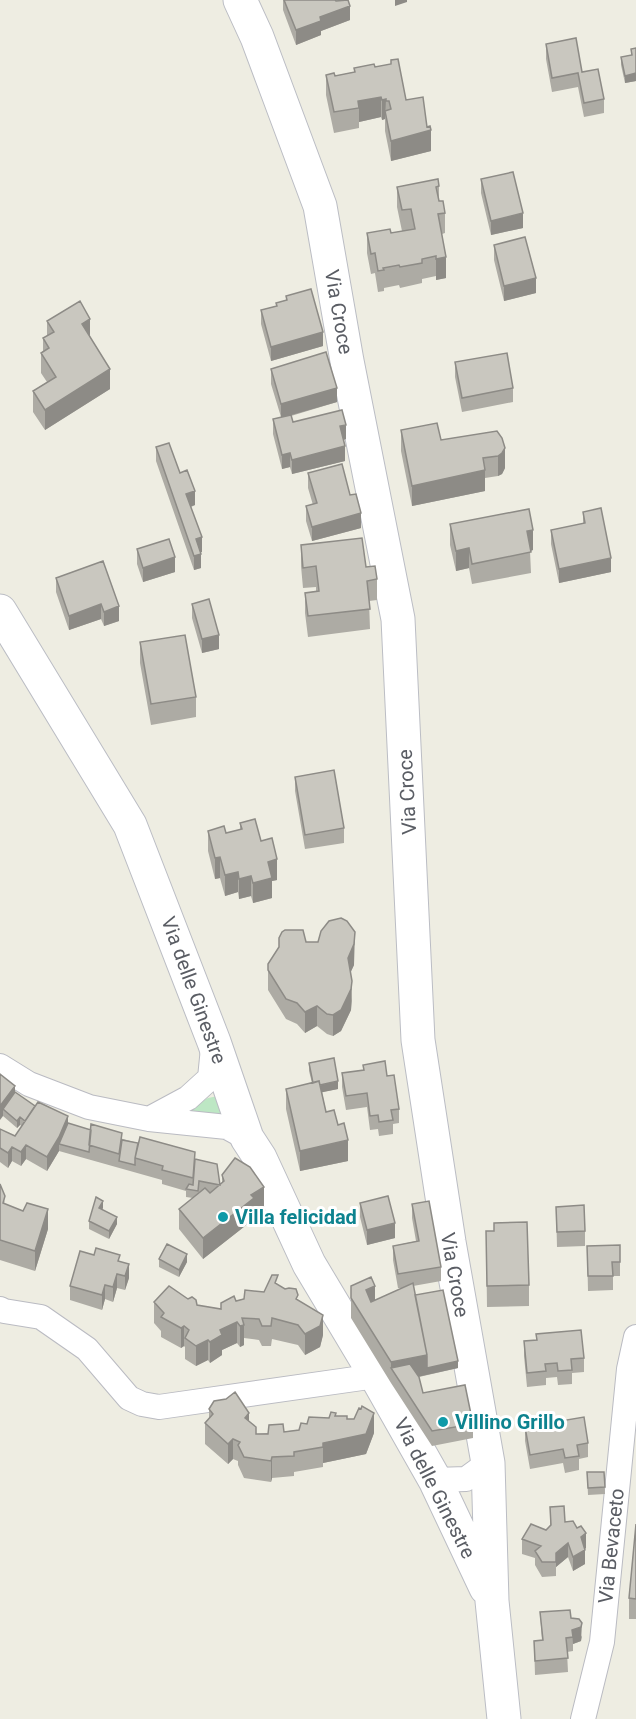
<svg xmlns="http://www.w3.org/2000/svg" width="636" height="1719" font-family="Roboto,sans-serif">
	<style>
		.green { fill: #bde7c4 }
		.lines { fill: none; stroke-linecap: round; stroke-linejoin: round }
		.street-casing { stroke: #babbc2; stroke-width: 26 }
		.secondary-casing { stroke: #bbbdc4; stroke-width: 35 }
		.street { stroke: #fff; stroke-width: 24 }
		.secondary { stroke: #fff; stroke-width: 33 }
		.wall { fill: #adaba4 }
		.shaded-wall { fill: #8d8b86 }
		.building { fill: #c9c7bf; stroke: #8d8b86; stroke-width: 1.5 }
		.culture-dot { fill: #0f9aa8; stroke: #fff; stroke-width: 2 }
		.labels { text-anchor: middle; stroke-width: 6; stroke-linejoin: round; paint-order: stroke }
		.street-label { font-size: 20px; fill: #5a5d64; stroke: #fff }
		.culture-label { font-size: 20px; font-weight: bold; fill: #0d838f; stroke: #fff; text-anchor: start }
	</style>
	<rect width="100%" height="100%" fill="#eeede2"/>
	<path class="green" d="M223,1095L228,1114L215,1118L183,1112L208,1098Z"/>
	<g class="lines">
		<defs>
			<path id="street" d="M0,1066L29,1084L89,1107L149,1119L227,1127L247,1138
				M149,1119L188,1098L210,1078L213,1048
				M0,1309L4,1311L41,1317L87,1349L129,1398L142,1404L159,1407L376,1376
				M435,1480L466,1479L488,1463
				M583,1719L602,1642L629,1369L636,1337"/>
			<path id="secondary" d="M240,0L257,37L320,206L347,361L398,619L418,1040L449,1242L488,1463L492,1601L504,1719
				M0,611L130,825L214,1042L247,1138L260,1158L309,1264L376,1376L435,1480L486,1588"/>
		</defs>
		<use href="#street" class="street-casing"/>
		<use href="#secondary" class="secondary-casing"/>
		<use href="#street" class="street"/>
		<use href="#secondary" class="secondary"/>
	</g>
	<path class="wall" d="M283,0H348L350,20L321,31V35L296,45L283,10Z
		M546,44L582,72L604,99V113L584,117L578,87L552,92L546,59Z
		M636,48V81L625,83L621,65V57L631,55V49Z
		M391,60L406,100L427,127L431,151L391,161L385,131V119L382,120L381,117L359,122V128L334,133L326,95V75L335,76L354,72V68L375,67L391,64Z
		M481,179L523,228L491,235L481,193Z
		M439,186V201L445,213V233L442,234L446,278L436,280V276L422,279V283L400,288L399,285L384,288V291L378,292L375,273L371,274L367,253V233H391L402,231L397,207V187Z
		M494,245L536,293L504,301L494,260Z
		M286,296L323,346L271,361L261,324V310L276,306V303L286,300Z
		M47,321L90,337L110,389L45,430L33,412V391L47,382L41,373V353L43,351V338L47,336Z
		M455,362L513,388V402L462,412L455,377Z
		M271,369L337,402L291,416L293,422L346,439L343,440L345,461L292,474L290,467L282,469L273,434V419L281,417L271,384Z
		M401,430L441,440L497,431L505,468L502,474L498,476L485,478V491L412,506L401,451Z
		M156,447L180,473L195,505L191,507L202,552H200L201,568L194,570L156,461Z
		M308,473L350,495L361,528L312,541L306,521V506L313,505L308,488Z
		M583,512L611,572L559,583L551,544V530L583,524Z
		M450,524L533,550L530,551L531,573L472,584L469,568L456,571L450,545Z
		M301,545L366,567L377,579V600L369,601L370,629L308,637L305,613V593L316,591V587L303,588L301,566Z
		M137,549L175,572L143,582L137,564Z
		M103,561L119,621L104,626L101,619L69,630L56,592V578Z
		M192,604L219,649L202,653L192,618Z
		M140,642L196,697V717L151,725L140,663Z
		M295,777L344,828V843L305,849L295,791Z
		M240,823L261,841L277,880L272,881V898L253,903L251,896L239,899L238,892L225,896L220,878L215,879L208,851V831L226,833L240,830Z
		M306,942L354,965L350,973L352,1001L351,1010L341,1031L333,1036L327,1034L317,1026L305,1033L297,1024L286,1019L268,990V970Z
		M309,1063L338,1089L322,1092L326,1112L348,1161L300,1171L286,1109V1089L312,1083L309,1071Z
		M363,1065L387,1076L399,1109V1123L393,1124V1134L379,1136L378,1129L370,1130L367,1107L346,1110L342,1087V1073L363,1070Z
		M0,1074L15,1092L35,1106L68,1123L91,1130L195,1159L220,1184L222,1183V1175L264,1207L254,1214V1219L203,1259L179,1229V1209L193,1198L186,1197V1191L162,1184V1180L59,1151L47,1171L26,1159L21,1166L12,1161L8,1168L0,1162V1129L15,1136L22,1126L20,1125L17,1128L3,1116Z
		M0,1184L5,1204L48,1229L35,1271L0,1260Z
		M360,1203L395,1238L367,1245L360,1217Z
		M412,1204L441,1267V1281L413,1286L415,1295L458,1368L419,1377L423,1393L473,1424V1438L432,1446L391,1383L351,1318V1298L375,1300L402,1288H398L393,1260V1246L416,1241L412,1218Z
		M556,1207L585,1231V1246L557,1247Z
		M103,1208L102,1210L117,1224L109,1239L89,1229V1221Z
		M486,1231L529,1285V1306L487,1307Z
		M620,1245V1276H613V1290L588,1291L587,1246Z
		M159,1259L187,1262L179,1277L159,1267Z
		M120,1262L129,1278L125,1290L117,1288L113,1302L105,1299L102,1310L70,1300V1286Z
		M278,1285L298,1300L323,1335L320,1347L305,1355L298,1345L272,1339L271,1346H262L259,1340L244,1338V1345L240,1347L237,1343L222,1350V1355L210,1363L208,1360L196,1366L185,1359V1347L184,1346L181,1348L161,1337V1331L154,1323V1302L197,1305L221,1309L236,1301L264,1292Z
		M536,1334L584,1358V1372L572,1373V1384L558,1385L557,1377L546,1378V1385L527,1387L524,1356V1341L536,1340Z
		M209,1409L249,1422L256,1434L299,1430L307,1424L336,1416L347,1419L374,1433L366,1454L323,1463V1467L294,1472V1476L272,1478L271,1482L244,1478L238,1465V1461L233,1459L228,1464L205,1444V1423L209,1419Z
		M525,1427L588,1443V1457L579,1459V1470L565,1473L563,1463L530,1469L525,1441Z
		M587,1472H604L605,1494L588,1495Z
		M550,1507L565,1522L586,1548L584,1549L585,1564L573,1571L568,1557L556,1567V1576L542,1577L535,1565V1558L522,1554V1539L546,1530L550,1525Z
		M636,1524V1619H629V1598Z
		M540,1612L571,1618L582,1637L581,1641L573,1644V1651L567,1652L568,1672L535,1675L534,1641H542Z"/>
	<path class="shaded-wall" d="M395,0H407V2L395,6Z
		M350,6V20L321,31V35L296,45V30L320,17Z
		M636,73V81L625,83V76Z
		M381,97V117L359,122V108L358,101Z
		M386,99L385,119L382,120V100Z
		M431,130V151L391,161V141Z
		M523,213V228L491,235V221Z
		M446,257V278L436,280V259Z
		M536,278V293L504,301V286Z
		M90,319V339L82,324Z
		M323,332V346L271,361V347Z
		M110,369V389L45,430V410Z
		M337,388V402L281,418V404Z
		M346,425V439L340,441V426Z
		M345,446V461L292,474V460Z
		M505,448V468L502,474L498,476V456Z
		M290,453V467L282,469V455Z
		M485,470V491L412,506V486Z
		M195,491V505L186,508V494Z
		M361,513V528L312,541V527Z
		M533,530V550L527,552V531Z
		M202,537V552L196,553V539Z
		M469,548V568L456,571V551Z
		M201,554V568L194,570V556Z
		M175,557V572L143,582V568Z
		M611,558V572L559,583V569Z
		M101,604V619L69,630V616Z
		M119,606V621L104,626V612Z
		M219,635V649L202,653V639Z
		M220,857V878L215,879V858Z
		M277,859V880L272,881V898L253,903V883L268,862Z
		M238,872V892L225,896V875Z
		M251,876V896L239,899V879Z
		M355,932L354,965L348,978V958Z
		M352,981L351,1010L341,1031L333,1036V1015Z
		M317,1006V1026L305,1033V1012Z
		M338,1081V1089L314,1094V1087Z
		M15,1086V1100L3,1109V1116L0,1120V1106Z
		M68,1116V1130L59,1144V1151L47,1171V1157Z
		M20,1117V1125L17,1128V1121Z
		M348,1140V1161L300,1171V1151Z
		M26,1145V1159L21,1166V1152Z
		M12,1147V1161L8,1168V1153Z
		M264,1187V1207L254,1214V1219L203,1259V1238L251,1195Z
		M103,1201V1208L99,1216V1208Z
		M48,1209V1229L35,1271V1251Z
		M117,1217V1224L109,1239V1231Z
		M395,1223V1238L367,1245V1230Z
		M187,1254V1262L179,1277V1270Z
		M129,1264V1278L125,1290V1276Z
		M117,1274V1288L113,1302V1287Z
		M105,1285V1299L102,1310V1295Z
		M375,1286V1307L366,1311V1290Z
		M323,1315V1335L320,1347L305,1355V1334Z
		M237,1322V1343L222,1350V1355L210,1363V1342L220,1330Z
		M244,1325V1345L240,1347V1326Z
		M184,1326V1346L181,1348V1328Z
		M208,1340V1360L196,1366V1346Z
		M427,1355L458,1361V1368L399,1381L391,1368V1362Z
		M249,1413V1433L245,1418Z
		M374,1413V1433L366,1454L323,1463V1443Z
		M233,1439V1459L228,1464V1444Z
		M272,1457V1478L271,1482V1461Z
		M586,1533V1548L581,1552V1537Z
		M568,1543V1557L556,1567V1576V1553Z
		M585,1550V1564L573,1571V1557Z
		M582,1623L581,1641L573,1644L572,1630Z"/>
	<path class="building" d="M284,0H335L336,1L348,0L350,6L320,17L321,21L296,30Z
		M576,38L582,72L598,69L604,99L584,103L578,73L552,78L546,44Z
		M636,48V73L625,76L621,57L632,55L631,49Z
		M398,59L406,100L423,97L427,127L430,126L431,130L391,141L385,111L391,109L389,101H386V99L382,100L381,97L358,101L359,108L334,112L326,75L334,73L335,76L355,72L354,68L374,64L375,67L391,64V60Z
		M513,172L523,213L491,221L481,179Z
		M438,179L439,186L436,187L439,201H443L445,213L438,214L446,257L436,259V256L422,259V263L400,267L399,265L383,268L384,270L378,271L375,253L371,254L367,233L390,229L391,233L415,229L411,209L402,210L397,187Z
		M525,237L536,278L504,286L494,245Z
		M311,289L323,332L271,347L261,310L277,306L276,303L287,300L286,296Z
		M80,301L90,319L82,324L110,369L45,410L33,391L56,377L41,353L49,348L43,338L54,332L47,321Z
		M326,352L337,388L281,404L271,369Z
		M507,353L513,388L462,398L455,362Z
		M342,410L346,425L340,426L345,446L292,460L290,453L282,455L273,419L291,415L293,422Z
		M437,423L441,440L497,431L502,438L505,448L502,453L498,456L483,458L485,470L412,486L401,430Z
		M169,443L180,473L187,470L195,491L186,494L202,537L196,539L201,554L194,556L156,447Z
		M342,464L350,495L356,494L361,513L312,527L306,506L317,503L308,473Z
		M601,508L611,558L559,569L551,530L585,523L583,512Z
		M529,509L533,530L527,531L531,552L472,564L469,548L456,551L450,524Z
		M362,538L366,567L375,566L377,579L367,581L370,609L308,616L305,593L319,591L316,566L303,568L301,545Z
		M169,539L175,557L143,568L137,549Z
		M103,561L119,606L104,612L101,604L69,616L56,578Z
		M209,599L219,635L202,639L192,604Z
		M185,635L196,697L151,704L140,642Z
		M334,770L344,828L305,835L295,777Z
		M255,819L261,841L272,838L277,859L268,862L272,878L253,883L251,876L239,879L238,872L225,875L220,857L215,858L208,831L224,826L226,833L242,829L240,823Z
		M341,918L347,921L355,932L354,944L348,958L352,981L351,989L341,1010L333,1015L327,1014L317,1006L305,1012L297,1003L286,999L268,970V964L279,947V938L282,932L285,930H303L306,942H318L321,931L329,921Z
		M334,1058L338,1081L320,1085L319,1081L313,1083L309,1063Z
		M385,1061L387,1076L394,1075L399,1109L391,1110L393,1120L379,1122L378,1115L370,1116L367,1093L346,1096L342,1073L364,1070L363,1065Z
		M0,1074L15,1086L0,1106Z
		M319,1081L326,1112L334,1110L338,1125L344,1123L348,1140L300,1151L286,1089Z
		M15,1092L35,1106L25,1121L20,1117L17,1121L3,1109Z
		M38,1102L68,1116L59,1137L47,1157L26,1145L21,1152L12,1147L8,1153L0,1148V1129L15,1136Z
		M68,1123L91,1130L89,1152L59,1144Z
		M91,1124L122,1133L119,1154L89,1145Z
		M140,1137L195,1152L193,1178L162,1170L163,1166L135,1158Z
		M122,1140L138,1143L135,1158V1165L119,1161Z
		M235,1158L250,1167L264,1187L251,1195L254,1198L203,1238L179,1209L205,1188L210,1193L224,1181L222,1175Z
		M195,1159L217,1164L220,1185L199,1181L198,1191L186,1189L189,1184L193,1185Z
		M0,1184L5,1196L3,1203L23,1211L27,1203L48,1209L35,1251L0,1240Z
		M388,1196L395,1223L367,1230L360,1203Z
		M96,1197L103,1201L99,1208L117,1217L109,1231L89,1221Z
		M429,1201L441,1267L398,1274L393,1246L419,1241L412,1204Z
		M584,1205L585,1231L557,1232L556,1207Z
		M527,1222L529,1285L487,1286L486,1231H494V1223Z
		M167,1244L187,1254L179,1270L159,1259Z
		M620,1245V1262H612L613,1276H588L587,1246Z
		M96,1248L120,1255L118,1261L129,1264L125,1276L117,1274L113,1287L105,1285L102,1295L70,1286L80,1251L94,1255Z
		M272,1275H278L275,1283L285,1289L289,1288L296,1289L298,1295L296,1299L323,1315L320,1326L305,1334L298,1325L272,1318L271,1326H262L259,1319L242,1318L244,1325L240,1326L237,1322L220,1330L222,1335L210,1342L208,1340L196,1346L185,1338L189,1330L184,1326L181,1328L161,1317L164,1313L154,1302L169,1286L188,1299L192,1297L196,1300L197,1305L221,1309V1303L234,1296L236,1301L244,1299L245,1290L264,1292Z
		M371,1277L375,1286L366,1290L371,1302L413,1283L427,1355L391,1362L351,1298V1286Z
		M443,1290L458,1361L427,1368V1355L415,1295Z
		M581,1330L584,1358L571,1359L572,1370L558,1371L557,1363L545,1364L546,1371L527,1373L524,1341L537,1340L536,1334Z
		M410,1364L419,1377L423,1393L465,1385L473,1424L432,1431L391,1368Z
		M235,1392L249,1413L245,1418L256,1427V1434H268L269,1425L283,1424L284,1432L299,1430L301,1423L307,1424L309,1417L329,1418L331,1412L336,1413L335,1416H347V1419H354L359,1408L361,1409L362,1406L374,1413L366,1434L323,1443V1447L294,1452V1456L272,1457L271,1461L244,1457L238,1445L240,1442L233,1439L228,1444L205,1423L213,1414L209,1409L214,1401L226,1399Z
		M584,1417L588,1443L577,1445L579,1456L565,1458L563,1449L530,1455L525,1427Z
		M587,1472H604L605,1487L588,1488Z
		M564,1506L565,1522L573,1521L577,1528L581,1526L586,1533L581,1537L585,1550L573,1557L568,1543L556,1553V1562H542L535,1551L541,1546L522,1539L531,1524L546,1530L551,1525L550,1507Z
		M636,1524V1599L629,1598Z
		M570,1610L571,1618L579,1619L582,1623L581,1627L572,1630L573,1637L566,1638L568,1658L535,1661L534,1641L543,1640L540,1612Z"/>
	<g class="culture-dot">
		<circle cx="223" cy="1217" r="6"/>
		<circle cx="443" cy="1422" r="6"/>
	</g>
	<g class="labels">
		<g class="street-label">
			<text transform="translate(339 312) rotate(80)" y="7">Via Croce</text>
			<text transform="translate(407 792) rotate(-93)" y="7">Via Croce</text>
			<text transform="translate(194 990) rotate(70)" y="7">Via delle Ginestre</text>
			<text transform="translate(455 1275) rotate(80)" y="7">Via Croce</text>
			<text transform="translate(435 1488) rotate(63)" y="7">Via delle Ginestre</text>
			<text transform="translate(611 1546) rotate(-84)" y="7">Via Bevaceto</text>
		</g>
		<g class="culture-label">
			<text x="235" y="1224">Villa felicidad</text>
			<text x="455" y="1429">Villino Grillo</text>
		</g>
	</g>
</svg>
